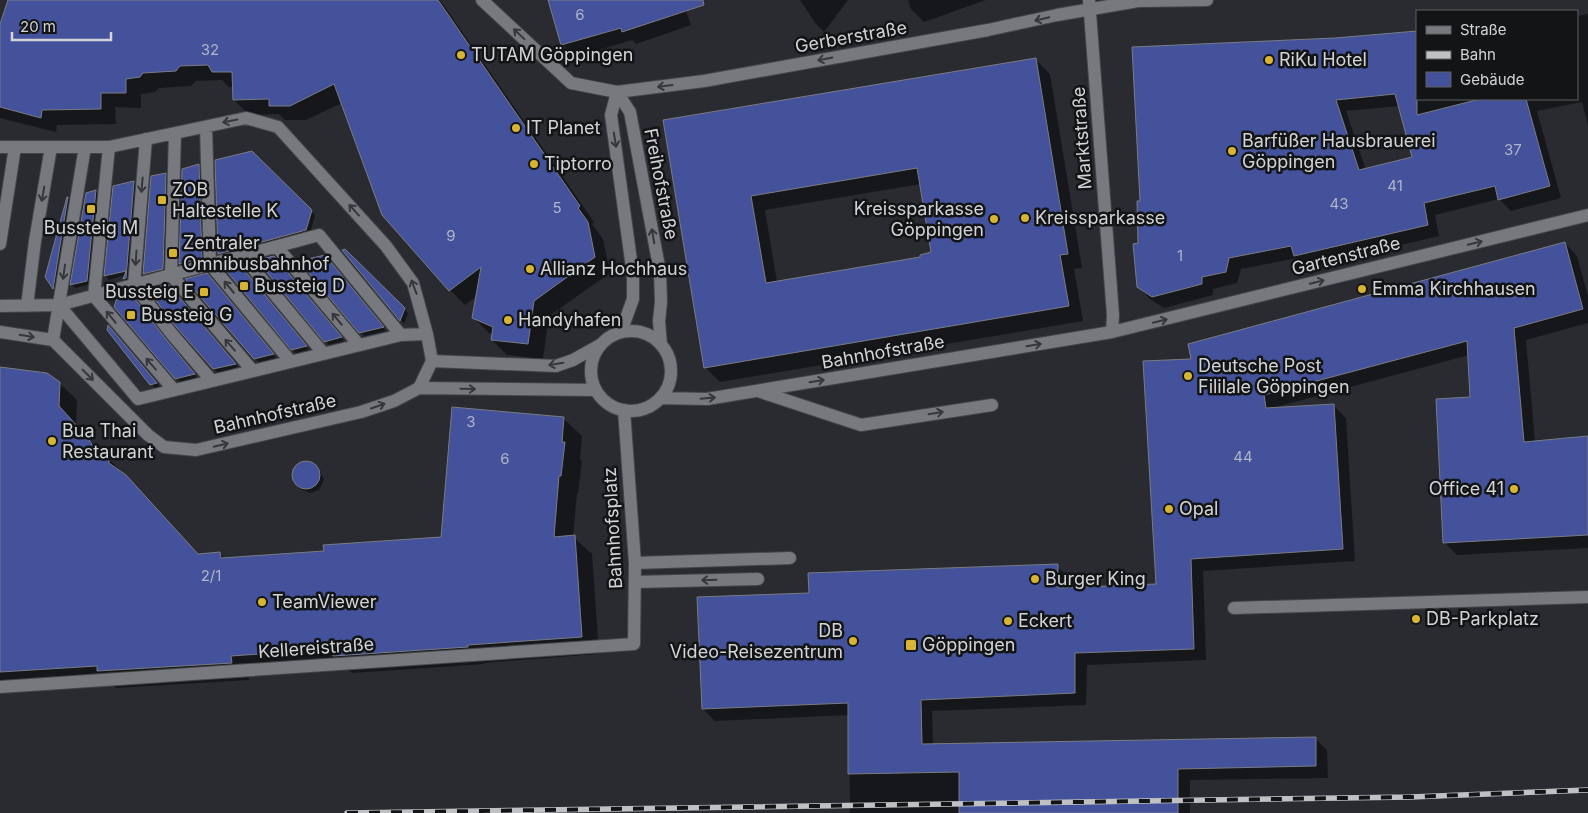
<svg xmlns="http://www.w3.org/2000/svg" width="1588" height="813" font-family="Inter,sans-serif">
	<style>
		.shadow { fill: #0007; fill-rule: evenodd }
		.building { fill: #43529a; stroke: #7a7c83; fill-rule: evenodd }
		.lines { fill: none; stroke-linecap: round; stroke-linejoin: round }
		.lane-casing { stroke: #44464a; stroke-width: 14 }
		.street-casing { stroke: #44464a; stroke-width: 14 }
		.lane { stroke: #77797f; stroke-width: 12 }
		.street { stroke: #77797f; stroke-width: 12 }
		.rail-casing { stroke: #c0c1c5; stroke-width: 5.5 }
		.rail { stroke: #131416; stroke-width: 4; stroke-dasharray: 11; stroke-linecap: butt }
		.oneway { stroke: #36373b }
		.poi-dot { fill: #d8b434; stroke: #131416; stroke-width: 2 }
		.labels { text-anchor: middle; stroke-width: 5; stroke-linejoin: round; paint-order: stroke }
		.number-label { font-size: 15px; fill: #afb4c8 }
		.street-label { font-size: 18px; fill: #d3d4d7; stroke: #131416 }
		.poi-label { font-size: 18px; fill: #d3d4d7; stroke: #131416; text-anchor: start }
	</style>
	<rect width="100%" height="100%" fill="#2a2b31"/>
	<path class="shadow" d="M10,0H440L594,222L592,224L603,239L610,273L549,316L543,359L507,355L492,340L493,334L489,333L473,317L477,296L465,305L450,290L342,103L306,120H285L279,114L249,115L234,100V87H229L222,80L196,81L191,86L159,88L155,92L141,94V108L115,107L116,124L57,125L56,132L0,118V30Z
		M550,0H682L691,25L636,44L632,40L575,57L563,45Z
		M800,0H848L824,32L816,24Z
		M908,0H986L924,22L911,9Z
		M1588,14V125L1582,102L1537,111L1561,198L1511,211L1499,199L1435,215L1439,236L1306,267L1297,258L1241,269L1237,283L1213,289V295L1164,308L1150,299L1138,287L1141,202L1335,39L1417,99H1577V16ZM1399,106L1414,158L1366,170L1346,111Z
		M1035,59L1050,74L1082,268L1074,269L1083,321L720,382L705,367L664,121ZM921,184L933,253L921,258L777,282L765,210Z
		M252,152L315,215L310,234L223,257L219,253Z
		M199,166L202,170L205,262L184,267L181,264L183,170Z
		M165,174L169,178L166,272L148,277L144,273Z
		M134,182L138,186L128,283L125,279L126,275L109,280L105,276L114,187Z
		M96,191L100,195L91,284L75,288L72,285L87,194Z
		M68,198L72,202L57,291L46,276Z
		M1565,243L1577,256L1588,296V323L1526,340L1535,442L1588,437V548L1457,555L1445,543L1437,400L1471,399L1469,355L1276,407L1334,406L1346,418L1355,561L1203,571L1206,660L1087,665L1086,705L932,711L933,745L1315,738L1327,750L1328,778L1190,780V813H850L849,715L715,721L703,709L811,594L1057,566L1069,578L1070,589L1157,585L1192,361Z
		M344,251L408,313L404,324L401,320Z
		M328,260L386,331L365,336L360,332Z
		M277,261L344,341L329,345L325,341Z
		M243,270L309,350L296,353L292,349Z
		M211,279L276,358L259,362L254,358Z
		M172,290L238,367L218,373L214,368Z
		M112,331L160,387L155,388L151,384Z
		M168,343L197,378L180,382L176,378Z
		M0,368L59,383L77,400L76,425L106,458H108L126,476L199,555L220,553L226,559L325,552L442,538L453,409L564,419L582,436L580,459L582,461L578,493H577L573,537L592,554L599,654L484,663L485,664L352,673L345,667L248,673L249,680L116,688L111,683L0,690Z
		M306,462L316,466L320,470L324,480L319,490L310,493L300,489L296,485L292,475L296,465Z"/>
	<path class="building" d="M8,0H438L580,206L578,208L588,222L595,257L534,301L528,344L491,340L493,327L472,318L481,267L449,291L382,215L334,84L290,106H269V99L233,100L232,72H212L208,65L180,66L176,71L143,73L140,77L126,79V93H101V109L42,110L41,118L0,107V24Z
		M548,0H703L704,5L622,32L621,28L561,45Z
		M1417,31V115L1480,99H1526L1550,186L1498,200L1495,186L1424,203L1428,225L1294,256L1291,246L1229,258L1226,272L1202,277V284L1152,297L1137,287L1133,244L1138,243L1137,201H1140L1132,47L1335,38ZM1395,94L1412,157L1359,170L1336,100Z
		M1036,58L1068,254L1060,255L1069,306L704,368L663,120ZM917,168L931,252L920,255V257L766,283L751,196Z
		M252,151L312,210L306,230L218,254L215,160Z
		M199,164L202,258L179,264L182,169Z
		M166,173L163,269L143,274L151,176Z
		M134,181L126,278L123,279L126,271L104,276L113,186Z
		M96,190L87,281L70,285L86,193Z
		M67,197H68L53,289L45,277Z
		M1565,242L1583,309L1514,328L1524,442L1588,436V535L1443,543L1436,399L1470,397L1467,341L1264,395L1266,408L1334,404L1343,549L1191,559L1194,649L1075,653V693L921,700L922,744L1316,737V766L1178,769V813H959V772L848,774V703L702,709L697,597L809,593L808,573L1058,564V588L1156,584L1143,361L1191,359L1188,344Z
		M345,249L405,308L400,321L342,250Z
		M325,255L384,327L359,333L299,261Z
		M274,256L342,337L324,342L257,260Z
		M240,265L307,346L291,350L225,269Z
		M207,273L274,354L254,359L185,279Z
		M168,284L236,364L213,369L177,328L148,290Z
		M131,294L165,338L195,374L175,379L114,307L117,298Z
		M108,325L157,383L150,385L107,330Z
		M0,367L47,373L60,382L59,406L88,438L100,457H109V463L126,475L198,554L220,552L221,558L324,551L323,545L441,537L452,407L564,417L562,442H565L561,476H559L554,537L575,535L582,637L468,645V647L333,656L332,649L231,656L232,663L97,671V666L0,672Z
		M292 475a14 14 0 1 1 28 0a14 14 0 1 1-28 0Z"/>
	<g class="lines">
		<defs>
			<path id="lane" d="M206,127L210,264L291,362
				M175,133L171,275L253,371
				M146,139L134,285L171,333L212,381
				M0,147H109L246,118L278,127L386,246L413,283L427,334L432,361L419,388
				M109,147L94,296L174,390
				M0,244L15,147
				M277,247L359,345
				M243,256L324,354
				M59,305L138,399L401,335L427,334
				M0,306L59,305L319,235L401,335
				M27,306L35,241L51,147
				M53,340L85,147
				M432,361L556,366L573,360L600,345
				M758,391L861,425L992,405
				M635,563L790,558
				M635,582L758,579
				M1234,608L1588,597"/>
			<path id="street" d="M482,0L571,83L617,92L704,81L988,30L1057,15L1138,1L1207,0
				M1089,0L1113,315L1112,332
				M617,92L630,112L660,272L661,302L659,321L661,345
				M617,92L611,115L633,275V299L621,332
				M591 371a40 40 0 1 1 80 0a40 40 0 1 1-80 0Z
				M0,332L53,340L148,435L164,447L196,450L361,412L394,401L419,388L596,390
				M660,398L707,399L1112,332L1588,215
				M0,687L634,644L635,563L624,410"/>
		</defs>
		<use href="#lane" class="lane-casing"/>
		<use href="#street" class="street-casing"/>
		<use href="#lane" class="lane"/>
		<use href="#street" class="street"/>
		<defs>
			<path id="rail" d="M347,813L1411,797L1588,790"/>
		</defs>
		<use href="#rail" class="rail-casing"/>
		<use href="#rail" class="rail"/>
	</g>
	<defs><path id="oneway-shaft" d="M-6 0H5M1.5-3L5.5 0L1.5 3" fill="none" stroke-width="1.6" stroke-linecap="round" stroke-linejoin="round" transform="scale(1.25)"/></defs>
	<g class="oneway">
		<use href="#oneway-shaft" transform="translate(1042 19) rotate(167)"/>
		<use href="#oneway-shaft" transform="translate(519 34) rotate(-137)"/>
		<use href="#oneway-shaft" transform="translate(825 59) rotate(169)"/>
		<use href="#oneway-shaft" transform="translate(665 86) rotate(173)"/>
		<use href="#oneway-shaft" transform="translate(230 121) rotate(168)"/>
		<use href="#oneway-shaft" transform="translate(615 140) rotate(81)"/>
		<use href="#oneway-shaft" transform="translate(142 185) rotate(95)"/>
		<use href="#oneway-shaft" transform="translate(43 194) rotate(100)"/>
		<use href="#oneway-shaft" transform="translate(354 210) rotate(-132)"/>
		<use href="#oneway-shaft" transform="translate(653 236) rotate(-100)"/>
		<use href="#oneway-shaft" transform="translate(1475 243) rotate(-14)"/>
		<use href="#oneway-shaft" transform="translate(136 258) rotate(94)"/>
		<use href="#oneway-shaft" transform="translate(64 272) rotate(98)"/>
		<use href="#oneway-shaft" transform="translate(1317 282) rotate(-14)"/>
		<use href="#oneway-shaft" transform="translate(229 287) rotate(-130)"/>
		<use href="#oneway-shaft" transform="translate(414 287) rotate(-111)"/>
		<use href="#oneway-shaft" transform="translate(111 317) rotate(-129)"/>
		<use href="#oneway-shaft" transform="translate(337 319) rotate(-130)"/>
		<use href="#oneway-shaft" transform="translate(1160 321) rotate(-14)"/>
		<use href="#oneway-shaft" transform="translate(27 336) rotate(9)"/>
		<use href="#oneway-shaft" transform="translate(230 345) rotate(-131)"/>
		<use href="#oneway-shaft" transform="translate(1034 345) rotate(-9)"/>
		<use href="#oneway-shaft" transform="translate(151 364) rotate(-131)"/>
		<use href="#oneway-shaft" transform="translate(556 364) rotate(170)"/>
		<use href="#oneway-shaft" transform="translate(88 375) rotate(45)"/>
		<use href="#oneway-shaft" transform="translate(817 381) rotate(-10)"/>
		<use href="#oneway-shaft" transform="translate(468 389) rotate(1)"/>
		<use href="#oneway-shaft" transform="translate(708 398) rotate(-5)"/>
		<use href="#oneway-shaft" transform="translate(378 406) rotate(-19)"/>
		<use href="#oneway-shaft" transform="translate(936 413) rotate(-9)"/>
		<use href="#oneway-shaft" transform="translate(221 445) rotate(-13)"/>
		<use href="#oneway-shaft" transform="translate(709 580) rotate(178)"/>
	</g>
	<g class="poi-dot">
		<circle cx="461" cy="55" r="5"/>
		<circle cx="1269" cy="60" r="5"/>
		<circle cx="516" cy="128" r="5"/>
		<circle cx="1232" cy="151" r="5"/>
		<circle cx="534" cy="164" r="5"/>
		<rect x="157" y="195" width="10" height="10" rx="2.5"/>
		<rect x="86" y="204" width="10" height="10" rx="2.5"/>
		<circle cx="1025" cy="218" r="5"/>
		<circle cx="994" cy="219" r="5"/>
		<rect x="168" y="248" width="10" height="10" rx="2.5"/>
		<circle cx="530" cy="269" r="5"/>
		<rect x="239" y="281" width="10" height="10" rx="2.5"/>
		<circle cx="1362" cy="289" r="5"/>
		<rect x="199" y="287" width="10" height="10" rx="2.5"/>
		<rect x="126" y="310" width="10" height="10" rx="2.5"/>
		<circle cx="508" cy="320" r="5"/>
		<circle cx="1188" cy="376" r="5"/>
		<circle cx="52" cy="441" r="5"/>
		<circle cx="1514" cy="489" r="5"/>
		<circle cx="1169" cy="509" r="5"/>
		<circle cx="1035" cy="579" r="5"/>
		<circle cx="262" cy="602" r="5"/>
		<circle cx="1416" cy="619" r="5"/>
		<circle cx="1008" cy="621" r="5"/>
		<circle cx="853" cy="641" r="5"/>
		<rect x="905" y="639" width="12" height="12" rx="2.5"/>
	</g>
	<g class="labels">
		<g class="number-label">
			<text x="580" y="20">6</text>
			<text x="210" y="55">32</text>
			<text x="1513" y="155">37</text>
			<text x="1395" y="191">41</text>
			<text x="1339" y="209">43</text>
			<text x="557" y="213">5</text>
			<text x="451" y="241">9</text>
			<text x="1180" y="261">1</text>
			<text x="471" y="427">3</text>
			<text x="1243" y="462">44</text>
			<text x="505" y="464">6</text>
			<text x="211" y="581">2/1</text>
		</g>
		<g class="street-label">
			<text transform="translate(851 37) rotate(-10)" y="6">Gerberstraße</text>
			<text transform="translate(1082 138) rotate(-94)" y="6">Marktstraße</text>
			<text transform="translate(661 184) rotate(79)" y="6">Freihofstraße</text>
			<text transform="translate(1346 256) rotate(-14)" y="6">Gartenstraße</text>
			<text transform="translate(883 352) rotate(-10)" y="6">Bahnhofstraße</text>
			<text transform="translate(275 414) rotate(-13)" y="6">Bahnhofstraße</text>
			<text transform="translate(613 528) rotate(-93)" y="6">Bahnhofsplatz</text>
			<text transform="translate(316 648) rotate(-4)" y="6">Kellereistraße</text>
		</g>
		<g class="poi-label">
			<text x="471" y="61">TUTAM Göppingen</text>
			<text x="1279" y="66">RiKu Hotel</text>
			<text x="526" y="134">IT Planet</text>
			<text x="1242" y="147">Barfüßer Hausbrauerei<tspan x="1242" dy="21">Göppingen</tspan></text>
			<text x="544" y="170">Tiptorro</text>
			<text x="172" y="196">ZOB<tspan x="172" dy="21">Haltestelle K</tspan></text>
			<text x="984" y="215" text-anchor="end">Kreissparkasse<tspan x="984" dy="21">Göppingen</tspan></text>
			<text x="1035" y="224">Kreissparkasse</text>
			<text x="91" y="234" text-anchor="middle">Bussteig M</text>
			<text x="183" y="249">Zentraler<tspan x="183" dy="21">Omnibusbahnhof</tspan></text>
			<text x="540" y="275">Allianz Hochhaus</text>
			<text x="254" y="292">Bussteig D</text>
			<text x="1372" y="295">Emma Kirchhausen</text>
			<text x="194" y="298" text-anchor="end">Bussteig E</text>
			<text x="141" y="321">Bussteig G</text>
			<text x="518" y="326">Handyhafen</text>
			<text x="1198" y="372">Deutsche Post<tspan x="1198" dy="21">Fililale Göppingen</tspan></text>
			<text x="62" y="437">Bua Thai<tspan x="62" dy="21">Restaurant</tspan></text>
			<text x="1504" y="495" text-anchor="end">Office 41</text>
			<text x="1179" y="515">Opal</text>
			<text x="1045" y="585">Burger King</text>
			<text x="272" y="608">TeamViewer</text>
			<text x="1426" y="625">DB-Parkplatz</text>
			<text x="1018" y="627">Eckert</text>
			<text x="843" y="637" text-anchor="end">DB<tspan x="843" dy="21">Video-Reisezentrum</tspan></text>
			<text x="922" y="651">Göppingen</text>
		</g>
	</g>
	<rect x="1416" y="10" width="162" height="90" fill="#131416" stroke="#606163"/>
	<rect x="1426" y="26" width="25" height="8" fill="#77797f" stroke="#606163"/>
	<text x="1460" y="35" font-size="15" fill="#d3d4d7">Straße</text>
	<rect x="1426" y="51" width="25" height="8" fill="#c0c1c5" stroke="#606163"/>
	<text x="1460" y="60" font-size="15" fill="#d3d4d7">Bahn</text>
	<rect x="1426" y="72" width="25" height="15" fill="#43529a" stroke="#606163"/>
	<text x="1460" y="85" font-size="15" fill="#d3d4d7">Gebäude</text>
	<path d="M12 32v8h99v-8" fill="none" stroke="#d3d4d7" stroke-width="2.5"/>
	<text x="20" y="32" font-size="15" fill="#d3d4d7" stroke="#131416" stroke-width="4" paint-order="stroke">20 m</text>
</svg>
